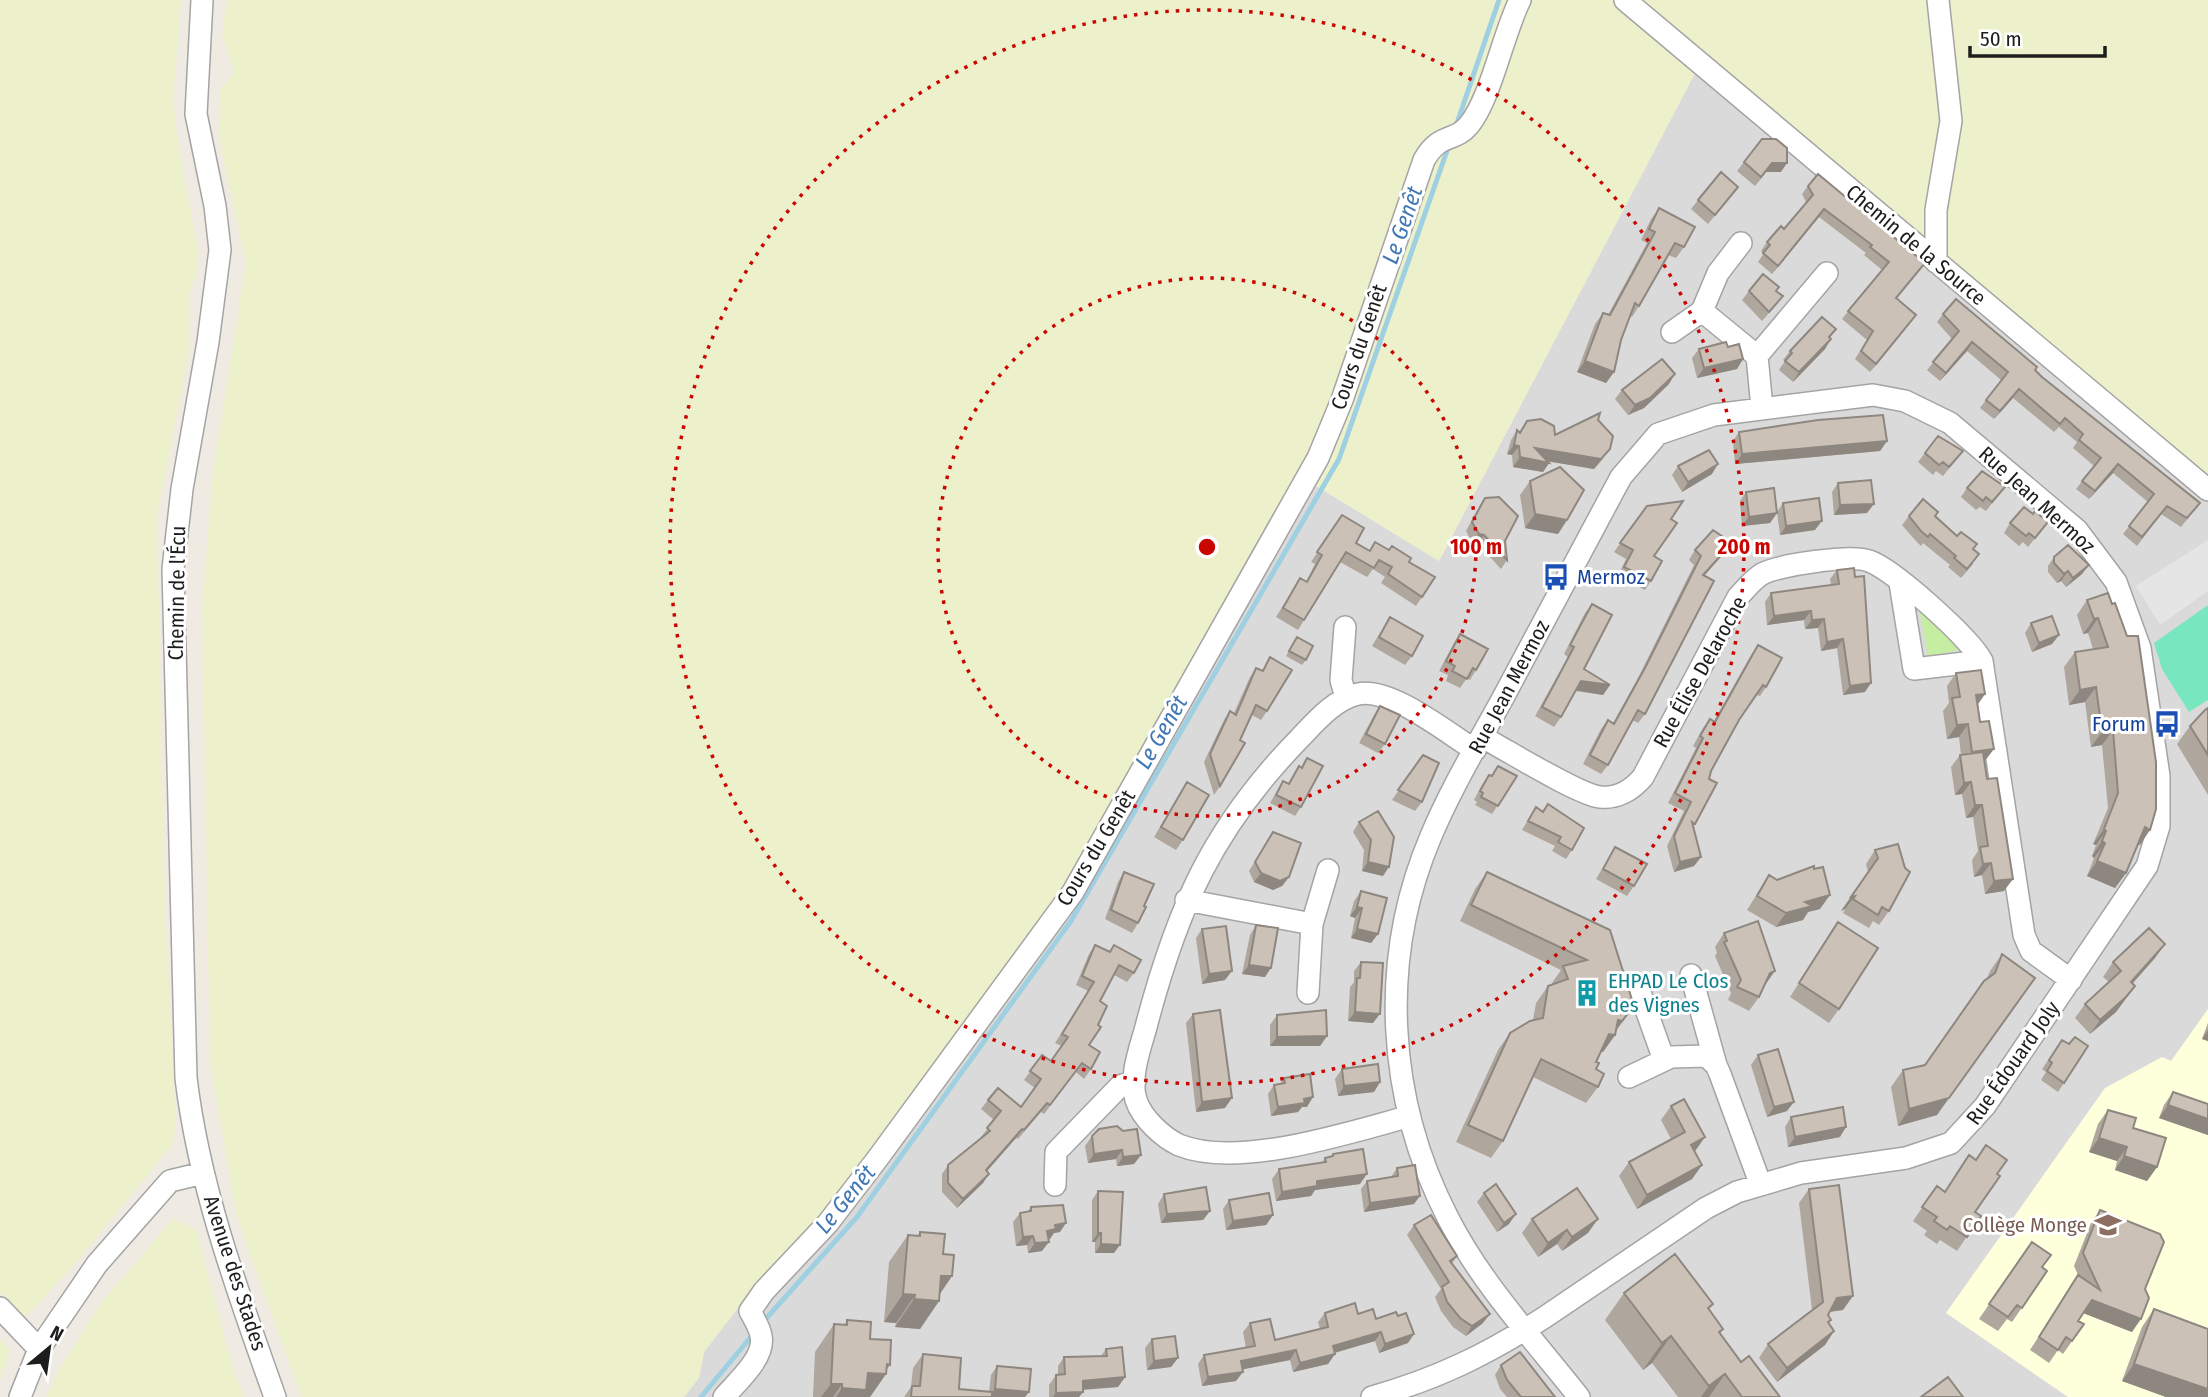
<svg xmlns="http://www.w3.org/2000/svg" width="2208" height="1397" font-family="'Fira Sans Condensed',sans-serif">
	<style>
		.residential { fill: #dbdada }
		.education { fill: #feffdb }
		.farmland { fill: #ecf0cb }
		.grass { fill: #c5eea2 }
		.pitch { fill: #78e6bf }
		.parking { fill: #e5e5e5 }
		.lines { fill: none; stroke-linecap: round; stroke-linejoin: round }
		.stream { stroke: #9ed0e1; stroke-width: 5 }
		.minor-casing { stroke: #a4a4a4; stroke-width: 24 }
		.minor { stroke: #fff; stroke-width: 21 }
		.wall { fill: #afa69d }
		.shaded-wall { fill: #8e8780 }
		.building { fill: #cbc1b7; stroke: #8e8780; stroke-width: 2 }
		.ring { fill: none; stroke: #ca0600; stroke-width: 3.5; stroke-dasharray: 3.5 7 }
		.labels { text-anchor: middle; stroke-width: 6; stroke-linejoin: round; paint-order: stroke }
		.street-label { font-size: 21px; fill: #1d1d1d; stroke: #fff }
		.transit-label { font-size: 21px; fill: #164399; stroke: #fff; text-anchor: start }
		.culture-label { font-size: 21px; fill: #0d838f; stroke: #fff; text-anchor: start }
		.education-label { font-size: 21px; fill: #785e54; stroke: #fff; text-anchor: end }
		.water-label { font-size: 23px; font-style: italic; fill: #4177b5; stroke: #fff }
		.centre { fill: #ca0600; stroke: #fff; stroke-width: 3.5 }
		.ring-label { font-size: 21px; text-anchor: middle; font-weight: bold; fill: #ca0600; stroke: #fff; stroke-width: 6; stroke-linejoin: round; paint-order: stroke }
	</style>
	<rect width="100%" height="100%" fill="#efebe2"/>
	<path class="residential" d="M1703,58L2208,479V1397H684L699,1378L704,1352L755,1286L1300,476L1439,561Z"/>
	<path class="education" d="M2208,1009V1397H2068L1946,1313L2105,1088L2162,1057L2171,1061Z"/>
	<path class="farmland" d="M0,0H181L173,104L183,173L197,243L198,269L189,296L190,347L157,516L165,908L176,1126L172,1145L75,1264L25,1318L0,1293Z
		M227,0H2208V479L1703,58L1439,561L1300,476L1067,893L835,1198L755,1286L704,1352L699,1378L684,1397H301L237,1217L210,1063L202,609L212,479L246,263L220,144V91L234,71L222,37Z
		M173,1219L196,1229L233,1369L244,1397H47L56,1375L101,1303Z
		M0,1339L10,1350L0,1381Z"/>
	<path class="grass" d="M1919,608L1965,649L1928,656Z"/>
	<path class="pitch" d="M2208,605V700L2189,712L2162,669L2154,643Z"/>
	<path class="parking" d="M2208,540V591L2160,625L2136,586Z"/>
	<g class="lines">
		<path class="stream" d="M1456,126L1499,0
			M763,1322L857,1217L1071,921L1339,459L1449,145
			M701,1397L755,1332"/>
		<defs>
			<path id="minor" d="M202,0L196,114L215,206L220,250L208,342L182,489L173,569L186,1078C199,1187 238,1293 275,1397
				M1625,0L2208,490
				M1936,262V210L1951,121L1938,0
				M1702,311L1757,356
				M1672,332L1702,311L1718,273L1741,243
				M1762,408L1757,356L1827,273
				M1900,583L1914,669L1982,661
				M1345,627L1341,680L1346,698
				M1482,737C1505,749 1579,795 1600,797C1617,799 1632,790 1643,777L1738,597C1746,589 1752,580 1762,574C1778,565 1852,554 1869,561C1893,569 1970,638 1982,661L2024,935L2031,951L2071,980
				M1186,900L1312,924
				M1691,975L1716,1065
				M1638,987L1664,1060
				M1308,993L1312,924L1328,870
				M1629,1077L1671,1057L1706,1056L1716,1065L1720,1074L1760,1183
				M1407,1117C1347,1133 1238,1169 1179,1145C1162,1137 1142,1118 1136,1100C1129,1077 1140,1049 1146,1027C1177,908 1213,827 1300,738C1316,721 1335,699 1358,694C1391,687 1447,733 1475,750
				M1055,1185L1056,1152L1120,1086L1135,1081
				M0,1308L39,1349
				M20,1397L39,1349L97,1264L170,1181L203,1173
				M724,1397C736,1383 766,1357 761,1336C760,1328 754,1319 750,1311L764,1291L828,1223L878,1158L1073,892L1318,458L1342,400L1424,160C1440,132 1454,143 1469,125C1491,98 1503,34 1520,0
				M1372,1397C1437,1379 1488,1354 1545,1317L1706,1208L1737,1192L1801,1173L1906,1158L1951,1143L1985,1106L2147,866L2159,826V776L2140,648L2116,582L2077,530L1950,423L1905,401L1873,395L1714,415L1658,434L1621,477C1582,550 1543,623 1504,696C1479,742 1451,788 1431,836C1378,960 1387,1100 1448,1218C1481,1283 1534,1340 1579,1397"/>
		</defs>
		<use href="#minor" class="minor-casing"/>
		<use href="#minor" class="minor"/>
	</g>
	<path class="wall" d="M1744,162L1781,172H1766L1755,186L1737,171Z
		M1808,186L1919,271L1897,298L1910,323L1870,372L1855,359L1867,340L1842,319L1882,270L1864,255L1866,253L1819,217L1772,274L1758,262L1764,253L1761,251L1767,242L1784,229L1806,202L1802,194Z
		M1731,196L1708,224L1691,209L1698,200Z
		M1659,208L1684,247L1676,258L1668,255L1639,306L1632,317L1630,316L1621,340L1614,372L1606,383L1577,372L1595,324L1603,313L1608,315L1647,243L1641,240L1651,219Z
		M1749,291H1776V305L1762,321L1742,300Z
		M1943,314L2035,370L2042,377L2200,503L2181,527L2161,514L2137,546L2123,534L2148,502L2113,473L2089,499L2076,489L2094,466L2073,448L2077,442L2059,427L2054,432L2013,398L1994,419L1980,408L2001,380L1967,351L1940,381L1927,370L1952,339L1937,322Z
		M1830,338L1825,349L1793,382L1779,370L1785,361L1783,360L1790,351Z
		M1699,349L1743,359L1737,369L1697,378L1692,358Z
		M1669,384L1644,408L1628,415L1615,399L1622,390Z
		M1598,420L1603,459L1594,469L1547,461L1549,463L1543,472L1513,467L1512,455L1507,454L1511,440L1517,430L1519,432L1527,421L1555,435Z
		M1739,432L1887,441L1880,451L1735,464L1733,441Z
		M1963,451L1943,476L1936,471L1933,475L1918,462L1925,453Z
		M1678,466L1712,474L1682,492L1672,475Z
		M1530,481L1567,520L1558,534L1525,528L1520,495Z
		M1838,483L1867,513L1834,515L1832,492Z
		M2005,487L1986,511L1980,507L1976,510L1961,497L1967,488Z
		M1746,492L1777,512L1783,503L1815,530L1780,535L1777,513L1770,523L1742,526L1740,501Z
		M1485,498L1505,541L1507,560L1501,569L1478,544L1472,543L1466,531L1479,507Z
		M1647,506L1671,519L1654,556L1651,581L1645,590L1618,576L1626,559L1614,552Z
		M2033,514L2048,522L2028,547L2023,542L2019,546L2004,533L2010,523Z
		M1342,515L1356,543L1369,551L1375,542L1409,562L1422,597L1416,606L1381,583L1385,577L1373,569L1367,577L1340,562L1298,630L1276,617L1300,578L1306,582L1315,564L1311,562Z
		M1909,516H1935L1973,549V564L1961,578L1948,567L1950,565L1923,543L1921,546L1915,540L1902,525Z
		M1732,543L1725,552L1704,576L1645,714L1638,723L1632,720L1608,765L1601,774L1583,764L1601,729L1608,720L1613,723L1639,676L1694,565L1689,560L1695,550Z
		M2054,557L2082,574L2066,587L2061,581L2057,583L2048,572V566Z
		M1837,570L1865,692L1843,695L1837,648L1821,651L1818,628L1805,629L1804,620L1767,625L1765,602L1771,593L1831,585L1830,579Z
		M2108,593L2140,845L2138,844L2126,873L2115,888L2087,876L2094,858L2092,856L2096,845L2093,844L2108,808L2102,745L2091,747L2085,702L2069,705L2064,667L2075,652L2093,649L2088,633L2083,634L2077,615L2087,600Z
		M1592,604L1584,669L1610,685L1603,695L1575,691L1561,717L1554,727L1535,716L1568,657L1564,654L1585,613Z
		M1390,617L1412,656L1405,665L1372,646Z
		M2031,623L2059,635L2052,644L2032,652L2025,633Z
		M1460,634L1476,670L1470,680L1467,678L1460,688L1446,681L1448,675L1439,671L1454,643Z
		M1297,637L1306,660L1302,665L1286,656Z
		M1758,645L1766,687L1760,696L1757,695L1739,720L1711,771L1709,779L1717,783L1693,826L1701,857L1694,866L1674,872L1667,846L1684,811L1668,803L1696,748L1693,746L1703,728L1710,719L1714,721L1751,655Z
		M1270,657L1267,711L1261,720L1252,715L1220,786L1214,795L1204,762L1224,720L1230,711L1234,713L1250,677L1256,668L1262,671Z
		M1956,673L1985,694L1977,705L2004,891L1985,894L1982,875L1974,877L1972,860L1978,851L1973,817L1966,818L1962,794L1955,795L1951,767L1960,755H1961L1959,737L1947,739L1943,711L1949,703L1947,686Z
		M1380,706L1385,744L1378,753L1359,743L1374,715Z
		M2208,708V795L2177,744L2190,726Z
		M1423,755L1422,802L1415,811L1392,800Z
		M1307,758L1301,807L1295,816L1270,803L1283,781L1288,784L1299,766L1301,767Z
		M1498,766L1517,776L1492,814L1475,805L1477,802L1474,800L1483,783L1489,775L1491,776Z
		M1187,782L1183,840L1176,850L1154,837Z
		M1548,804L1572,850L1566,859L1552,851L1555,846L1522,830L1536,807L1542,811Z
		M1378,811L1383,876L1362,871L1364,850L1353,832L1359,822Z
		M1273,832L1289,877L1282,886L1273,890L1254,882L1249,871Z
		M1615,847L1634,886L1627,896L1596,879Z
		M1875,850L1889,911L1879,925L1873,921L1869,928L1843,913L1845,909L1841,911L1868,872L1866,864Z
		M1124,872L1144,906L1138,923L1132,933L1105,919L1118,882Z
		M1487,872L1610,930L1634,1006L1616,1031L1615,1035L1603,1052L1601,1051L1596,1062L1598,1087L1586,1103L1533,1077L1503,1141L1491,1158L1456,1142L1498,1050L1510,1033L1533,1020L1536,1003L1548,986L1552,985V983L1561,970L1460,921L1475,889Z
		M1769,875L1820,909L1808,912L1803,920L1776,927L1747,910Z
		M1361,891L1378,934L1371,943L1351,938L1355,918L1350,916L1354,901Z
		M1838,922L1839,1009L1829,1023L1790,997Z
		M1256,925L1265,977L1242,974L1250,935Z
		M1202,929L1225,980L1202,984L1196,938Z
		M1724,933L1765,985L1759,997L1749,1011L1728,1000L1731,993L1715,956L1717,953L1715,947Z
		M1095,945L1109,952L1114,945L1134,973L1127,982L1114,975L1100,1001L1098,1025L1089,1045L1091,1069L1084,1079L1076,1072L1044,1114L1041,1112L1018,1139L1016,1138L987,1171L983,1183L957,1208L942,1192V1174L948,1165L982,1138L981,1137L994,1120L981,1109L988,1100L1021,1107L1035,1088L1024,1080L1042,1055L1051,1061L1062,1046L1055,1043L1088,991L1076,985L1089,954Z
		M2002,954L1937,1115L1898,1126L1891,1087L1903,1070L1925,1065L1987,978L1990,971Z
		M2155,958L2133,983L2135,986L2125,1000L2116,1012L2090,1034L2075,1018L2085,1004L2109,982L2103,977L2113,962Z
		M1361,962L1373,1023L1348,1021L1350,987L1354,982V971Z
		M1193,1014L1225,1108L1196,1112L1186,1023Z
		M1277,1015L1327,1036L1320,1046H1270V1025Z
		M2208,1023V1041L2202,1039Z
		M2062,1040L2069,1044L2088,1046L2058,1092L2041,1080L2046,1072L2042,1069Z
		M1758,1055L1787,1111L1767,1117L1751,1065Z
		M1342,1069L1380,1082L1374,1092L1338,1096L1335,1079Z
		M1284,1078L1307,1107H1302L1298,1112L1271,1116L1268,1094L1274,1085L1280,1084Z
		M2173,1092L2208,1104V1135L2159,1118L2164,1105Z
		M1671,1106L1705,1137L1695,1151L1702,1165L1692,1179L1637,1209L1619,1176L1629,1162L1671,1139L1661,1120Z
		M2108,1110L2157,1167L2147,1181L2115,1170L2117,1161L2089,1152L2098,1124Z
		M1791,1117L1840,1137L1788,1147L1785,1127Z
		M1092,1136L1141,1155L1134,1164L1117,1166L1116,1159L1088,1163L1085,1146Z
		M1333,1154L1360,1184L1315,1190L1311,1196L1276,1201L1272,1179L1279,1169L1322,1163L1325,1158L1330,1157Z
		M1397,1168L1414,1204L1364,1212L1361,1189L1367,1181L1391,1177Z
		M1997,1174L1975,1212L1981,1216L1957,1251L1940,1240L1937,1244L1924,1235L1927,1231L1913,1221L1937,1186L1944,1191Z
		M1809,1189L1843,1310L1830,1312L1828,1315L1829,1323L1834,1331L1825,1345L1777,1382L1759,1358L1768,1344L1812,1310L1799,1203Z
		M1098,1191L1114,1253H1095V1242H1092V1200Z
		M1484,1193L1509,1224L1497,1232L1477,1202Z
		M1164,1194L1210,1211L1203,1220L1161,1223L1158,1204Z
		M1229,1200L1273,1215L1266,1225L1226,1230L1223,1209Z
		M1031,1207L1060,1232L1054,1233L1048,1239L1042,1251L1028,1253L1027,1245L1016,1246L1013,1222L1020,1213L1027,1212Z
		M2100,1210L2145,1289L2132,1332L2083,1313L2078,1321L2084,1324L2063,1354L2058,1350L2049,1363L2030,1350L2078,1275L2074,1266L2091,1223Z
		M1532,1219L1588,1233L1562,1251L1557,1244L1538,1257L1522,1233Z
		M1414,1225L1457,1256L1452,1264L1483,1323L1466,1336L1453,1327L1441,1311L1435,1297L1441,1289L1407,1235Z
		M920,1232L943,1254L952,1276L940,1294L939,1301L920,1329L895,1327L896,1323L884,1322L889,1262L908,1235L917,1236Z
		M2032,1242L2042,1267L2047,1271L2012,1322L2007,1319L1998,1331L1979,1319Z
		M1624,1293L1713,1304L1709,1310L1723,1329L1720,1334L1741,1362L1780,1397H1678L1652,1363L1643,1370L1605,1320Z
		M2154,1309L2208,1397H2166L2122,1381L2142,1327Z
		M1325,1313L1358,1314L1376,1319L1408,1343L1379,1353L1375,1341L1335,1353V1354L1328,1364L1293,1372L1290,1360L1243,1369L1236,1381L1202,1386L1198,1364L1204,1355L1246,1348L1243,1332L1250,1323L1275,1340L1320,1329L1318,1322Z
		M847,1320L886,1370V1374L870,1397H813L815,1352L834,1324L844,1325Z
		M1152,1339L1178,1358L1171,1367L1147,1370L1145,1348Z
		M1106,1349L1125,1377L1118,1387L1083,1390V1392L1079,1397H1049V1385L1056,1375H1058V1366L1064,1357L1101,1356Z
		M923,1354L959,1389L989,1392L991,1375L997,1366L1029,1392L1025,1397H904L911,1387L913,1368Z
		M1501,1365L1555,1397H1507L1500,1389L1495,1375Z"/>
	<path class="shaded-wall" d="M1772,163H1787L1781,172H1766L1755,186Z
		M1824,209L1819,217L1772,274L1778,266Z
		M1916,315L1910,323L1870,372L1876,364Z
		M1831,339L1825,349L1793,382L1799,372Z
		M1972,342L1967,351L1940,381L1946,373Z
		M1743,359L1737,369L1697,378L1704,368Z
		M1585,361L1614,372L1606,383L1577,372Z
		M1675,374L1669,384L1644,408L1628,415L1635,405Z
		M2019,389L2013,398L1994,419L2000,411Z
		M1887,441L1880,451L1735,464L1742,454Z
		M1514,445L1519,446L1512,455L1507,454Z
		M1535,448L1610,449L1594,469L1528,458Z
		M1520,457L1549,463L1543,472L1513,467Z
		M1718,464L1712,474L1682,492L1688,482Z
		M2118,464L2113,473L2089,499L2095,491Z
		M1874,504L1867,513L1834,515L1840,505Z
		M1777,513L1770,523L1742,526L1749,517Z
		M1535,514L1567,520L1558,534L1525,528Z
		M1822,521L1815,530L1780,535L1786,526Z
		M1479,534L1484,535L1478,544L1472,543Z
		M1732,543L1725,552L1696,585L1703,575Z
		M2089,565L2082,574L2066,587L2073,578Z
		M2068,571L2061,581L2057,583L2064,574Z
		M1811,611L1804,620L1767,625L1774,616Z
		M2098,618L2088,633L2083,634L2094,619Z
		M1824,619L1818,628L1805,629L1812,620Z
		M2059,635L2052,644L2032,652L2039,643Z
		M1843,639L1837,648L1821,651L1827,642Z
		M1581,681L1610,685L1603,695L1574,690Z
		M1871,683L1865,692L1843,695L1850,686Z
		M2096,687L2085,702L2069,705L2080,690Z
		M1985,694L1976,707V695Z
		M1968,724L1959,737L1947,739L1957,725Z
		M2113,730L2102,745L2091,747L2102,732Z
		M1994,749L1984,762L1963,765L1972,752Z
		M1971,782L1962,794L1955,795L1964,783Z
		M1975,805H1982L1973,817L1966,818Z
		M2145,827L2150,830L2140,845L2134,842Z
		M2104,829L2106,831L2096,845L2093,844Z
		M2102,841L2105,843L2094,858L2092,856Z
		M1701,857L1694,866L1674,872L1680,862Z
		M2097,861L2126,873L2115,888L2087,876Z
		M1368,862L1389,867L1383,876L1362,871Z
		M1991,863L1982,875L1974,877L1983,864Z
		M1261,873L1289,877L1282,886L1273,890L1254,882Z
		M2013,879L2004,891L1985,894L1994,881Z
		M1830,895L1820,909L1808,912L1803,920L1776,927L1786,913L1805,902Z
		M1855,896L1845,909L1841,911L1851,897Z
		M1357,907L1362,908L1355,918L1350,916Z
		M1357,929L1378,934L1371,943L1351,938Z
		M2165,944L2155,958L2121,996L2131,982Z
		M1249,965L1271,968L1265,977L1242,974Z
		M1232,971L1225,980L1202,984L1209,974Z
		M1775,971L1765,985L1760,987L1770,973Z
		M2035,978L1937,1115L1898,1126L1909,1109Z
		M2135,986L2116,1012L2090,1034L2100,1020Z
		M1634,1006L1613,1034L1615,1035L1603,1052L1598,1050L1618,1020Z
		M1355,1012L1380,1014L1373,1023L1348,1021Z
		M2208,1030V1041L2202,1039Z
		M1327,1036L1320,1046H1270L1277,1037Z
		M1380,1082L1374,1092L1338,1096L1344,1086Z
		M1313,1097L1307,1107H1302L1298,1112L1271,1116L1278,1107Z
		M1232,1098L1225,1108L1196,1112L1202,1102Z
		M1794,1102L1787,1111L1767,1117L1774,1107Z
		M2168,1105L2208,1119V1135L2159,1118Z
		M1846,1127L1840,1137L1788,1147L1795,1137Z
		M1022,1129L1016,1138L980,1179L986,1170Z
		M1705,1137L1695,1151L1691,1145Z
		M2099,1138L2127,1147L2117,1161L2089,1152Z
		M1122,1150L1116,1159L1088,1163L1094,1154Z
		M1141,1155L1134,1164L1117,1166L1123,1157Z
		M2124,1156L2157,1167L2147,1181L2115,1170Z
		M1702,1165L1692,1179L1637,1209L1647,1195Z
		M989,1174L983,1183L957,1208L963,1199Z
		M1367,1174L1360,1184L1315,1190L1311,1196L1276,1201L1282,1192L1317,1181Z
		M1420,1196L1414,1204L1364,1212L1370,1203Z
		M1210,1211L1203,1220L1161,1223L1167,1214Z
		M1516,1214L1509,1224L1497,1232L1504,1223Z
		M1273,1215L1266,1225L1226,1230L1233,1221Z
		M1598,1219L1588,1233L1562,1251L1572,1237Z
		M1066,1223L1060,1232L1054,1233L1050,1239L1041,1240L1047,1231L1055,1225Z
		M1567,1230L1557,1244L1538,1257L1548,1243Z
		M1098,1233H1101L1095,1242H1092Z
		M1033,1236L1027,1245L1016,1246L1023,1237Z
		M1049,1242L1042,1251L1028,1253L1035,1243Z
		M1101,1244L1120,1245L1114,1253H1095Z
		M941,1276H952L935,1301H939L920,1329L895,1327L914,1299Z
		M903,1294L915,1295L896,1323L884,1322Z
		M1853,1296L1843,1310L1827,1312L1837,1298Z
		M2092,1300L2141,1319L2132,1332L2083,1313Z
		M1490,1314L1483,1323L1466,1336L1472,1326Z
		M1834,1331L1825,1345L1777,1382L1787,1368Z
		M1381,1332L1375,1341L1326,1355L1333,1346Z
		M1414,1334L1408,1343L1379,1353L1385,1344Z
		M1671,1336L1652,1363L1643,1370L1662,1343Z
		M1296,1350L1290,1360L1235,1371L1241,1361Z
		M1335,1354L1328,1364L1293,1372L1300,1363Z
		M1178,1358L1171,1367L1147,1370L1154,1361Z
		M887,1364L890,1365L883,1374H886L870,1397H836L842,1388L868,1373Z
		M2134,1364L2208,1389V1397H2166L2122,1381Z
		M1243,1372L1236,1381L1202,1386L1208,1377Z
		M1725,1374L1709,1397H1701L1709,1386Z
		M1125,1377L1118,1387L1076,1390L1083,1381Z
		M831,1384H842L833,1397H821Z
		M995,1389L1029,1392L1025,1397H989Z
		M1083,1392L1079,1397H1053L1056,1393Z"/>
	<path class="building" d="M1762,139H1776L1787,148V163H1772L1761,177L1744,162Z
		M1721,172L1738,187L1715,215L1698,200Z
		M1818,174L1925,263L1896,298L1916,315L1876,364L1861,351L1873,331L1848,311L1889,262L1870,247L1872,245L1824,209L1778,266L1763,253L1770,245L1767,242L1781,226L1784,229L1813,195L1808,186Z
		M1659,208L1695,227L1684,247L1675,243L1639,306L1635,303L1621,340L1614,372L1585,361L1603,313L1610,315L1655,232L1649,229Z
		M1763,274L1779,287L1776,291L1783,296L1769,312L1749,291Z
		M1956,299L2037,367L2035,370L2042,377L2200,503L2187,518L2167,506L2142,537L2129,526L2154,494L2118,464L2095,491L2082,481L2101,458L2079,440L2083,434L2065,418L2060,424L2019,389L2000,411L1986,400L2008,372L1972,342L1946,373L1933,362L1959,331L1943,314Z
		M1822,317L1836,329L1829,337L1831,339L1799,372L1785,361L1792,353L1790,351Z
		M1726,342L1728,347L1739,344L1743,359L1704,368L1699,349Z
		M1662,359L1675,374L1650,398L1635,405L1622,390Z
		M1600,413L1598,420L1613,436L1610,449L1601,459L1535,448L1549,463L1520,457L1519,446L1514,445L1517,430L1520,433L1527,421L1541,419L1554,426L1555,435Z
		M1883,415L1887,441L1742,454L1739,432L1818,420Z
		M1938,436L1963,451L1949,467L1943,462L1939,465L1925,453Z
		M1709,450L1718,464L1688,482L1678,466Z
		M1560,467L1584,490L1567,520L1535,514L1530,481Z
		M1982,471L2005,487L1992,502L1986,497L1983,501L1967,488Z
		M1871,480L1874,504L1840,505L1838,483Z
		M1774,488L1777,513L1749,517L1746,492Z
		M1499,497L1518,516L1505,541L1507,560L1484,535L1479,534L1472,522L1485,498Z
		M1819,498L1822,521L1786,526L1783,503Z
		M1923,499L1938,512L1935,516L1957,536L1961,532L1977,544L1973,549L1979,554L1967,569L1954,558L1956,556L1930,534L1928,537L1921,531L1909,516Z
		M1683,501L1671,519L1677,523L1654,556L1662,561L1651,581L1624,567L1633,550L1620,543L1647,506Z
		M2024,507L2033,514L2035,511L2048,522L2035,538L2029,533L2026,536L2010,523Z
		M1342,515L1364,528L1356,543L1370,551L1375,542L1389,550L1392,546L1411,558L1409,562L1435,577L1422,597L1388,574L1392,567L1379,560L1374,568L1346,552L1304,620L1283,608L1300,578L1307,582L1322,555L1317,552Z
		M1713,530L1732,543L1703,575L1714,581L1645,714L1638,710L1608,765L1590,755L1608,720L1614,724L1646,666L1701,556L1695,550Z
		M2068,545L2089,565L2073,578L2068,571L2064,574L2054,563V557Z
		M1854,568L1855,577L1864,576L1871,683L1850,686L1843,639L1827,642L1824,619L1812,620L1811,611L1774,616L1771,593L1839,584L1837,570Z
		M2108,593L2112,604L2115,603L2127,636H2138L2156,762V809L2150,830L2145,827L2126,873L2097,861L2105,843L2102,841L2106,831L2104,829L2118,793L2113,730L2102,732L2096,687L2080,690L2075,652L2108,647L2098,618L2094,619L2087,600Z
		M1592,604L1612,615L1584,669L1610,685L1581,681L1561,717L1542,707L1574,647L1570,645Z
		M2052,616L2059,635L2039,643L2031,623Z
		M1390,617L1423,636L1412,656L1379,637Z
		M1460,634L1488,649L1476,670L1473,668L1467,679L1452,671L1455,666L1446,661Z
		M1297,637L1313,646L1306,660L1289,651Z
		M1758,645L1782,658L1766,687L1763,685L1739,720L1711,771L1709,779L1717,783L1695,824L1692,822L1701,857L1680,862L1674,836L1691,802L1675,793L1703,738L1700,736L1710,719L1715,722Z
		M1270,657L1292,670L1267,711L1256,705L1240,740L1245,743L1220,786L1210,754L1230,711L1236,715L1256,668L1263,671Z
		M1981,670L1985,694L1976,695L1980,722L1989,721L1994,749L1972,752L1968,724L1957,725L1952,698L1960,697L1956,673Z
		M1380,706L1400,715L1385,744L1366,734Z
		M2208,708V755L2190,726L2205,710Z
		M1983,752L1987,779L1997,778L2013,879L1994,881L1991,863L1983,864L1980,847L1988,846L1982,805H1975L1971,782L1964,783L1960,755Z
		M1423,755L1439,763L1422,802L1398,790Z
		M1307,758L1323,766L1301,807L1276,795L1283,781L1289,784L1299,766L1302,768Z
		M1498,766L1517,776L1498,806L1481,797L1483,793L1480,791L1489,775L1492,776Z
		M1187,782L1209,795L1183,840L1161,827Z
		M1548,804L1584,828L1572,850L1558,842L1561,837L1528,821L1536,807L1543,812Z
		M1378,811L1394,837L1389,867L1368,862L1371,840L1359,822Z
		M1273,832L1301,843L1289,877L1280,881L1261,873L1255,862Z
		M1898,844L1905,868L1910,872L1889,911L1882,907L1878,915L1853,899L1855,896L1851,897L1878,858L1875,850Z
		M1615,847L1647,864L1634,886L1603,869Z
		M1814,866V869L1823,867L1830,895L1805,902L1812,906L1786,913L1757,896L1769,875L1777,880Z
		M1124,872L1154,884L1144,906L1146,907L1138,923L1111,910Z
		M1487,872L1610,930L1634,1006L1622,1021L1618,1020L1615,1035L1609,1034L1596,1062L1599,1063L1596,1069L1604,1074L1598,1087L1541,1059L1503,1141L1468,1125L1510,1033L1530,1021L1543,1018L1548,986L1568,979L1563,966L1587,960L1471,905Z
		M1361,891L1387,898L1378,934L1357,929L1362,908L1357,907Z
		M1758,921L1775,971L1770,973L1759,997L1737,987L1741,980L1724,942L1727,941L1724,933Z
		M1838,922L1878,948L1839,1009L1799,983Z
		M1256,925L1278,928L1271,968L1249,965Z
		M1226,926L1232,971L1209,974L1202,929Z
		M2149,928L2165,944L2131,982L2135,986L2126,997L2100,1020L2085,1004L2121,971L2113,962Z
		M1095,945L1110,952L1114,945L1141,960L1134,973L1119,965L1100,1001L1107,1006L1098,1025L1101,1027L1089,1045L1100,1052L1091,1069L1082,1063L1050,1105L1047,1103L1024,1130L1022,1129L986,1170L989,1174L963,1199L948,1183V1165L990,1131L987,1128L1001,1111L988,1100L998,1088L1021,1107L1041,1079L1030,1071L1042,1055L1051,1061L1068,1037L1062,1034L1094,982L1082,976Z
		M2002,954L2035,978L1949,1098L1909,1109L1903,1070L1925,1065L1984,981L1995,973Z
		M1361,962L1383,963L1380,1014L1355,1012L1357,978H1360Z
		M1220,1010L1232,1098L1202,1102L1193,1014Z
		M1326,1010L1327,1036L1277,1037V1015Z
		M2075,1037L2088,1046L2064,1083L2047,1071L2052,1063L2049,1060L2062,1040L2069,1044Z
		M1778,1049L1794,1102L1774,1107L1758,1055Z
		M1378,1064L1380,1082L1344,1086L1342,1069Z
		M1310,1074L1313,1097L1304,1099L1305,1103L1278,1107L1274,1085L1285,1083L1284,1078Z
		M2173,1092L2208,1104V1119L2168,1105Z
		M1684,1099L1705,1137L1691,1145L1702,1165L1647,1195L1629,1162L1685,1132L1671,1106Z
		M1843,1107L1846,1127L1795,1137L1791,1117Z
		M2108,1110L2136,1118L2133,1128L2166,1138L2157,1167L2124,1156L2127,1147L2099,1138Z
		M1117,1126L1123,1131L1137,1129L1141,1155L1123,1157L1122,1150L1094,1154L1092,1136L1099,1129Z
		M1986,1145L2007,1160L1997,1174L2000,1176L1975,1212L1981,1216L1967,1237L1950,1226L1947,1230L1934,1221L1937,1217L1922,1207L1937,1186L1945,1192L1969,1155L1976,1160Z
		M1363,1149L1367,1174L1317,1181V1186L1282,1192L1279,1169L1326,1162L1325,1158L1333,1156V1154Z
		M1415,1165L1420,1196L1370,1203L1367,1181L1398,1176L1397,1168Z
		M1496,1184L1516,1214L1504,1223L1484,1193Z
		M1839,1185L1853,1296L1837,1298L1828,1315L1831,1320L1828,1322L1834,1331L1787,1368L1768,1344L1823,1302L1809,1189Z
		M1206,1187L1210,1211L1167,1214L1164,1194Z
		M1577,1188L1598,1219L1572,1237L1567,1230L1548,1243L1532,1219Z
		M1098,1191L1123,1192L1120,1245L1101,1244V1233H1098Z
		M1269,1193L1273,1215L1233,1221L1229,1200Z
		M1063,1205L1066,1223L1055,1225L1056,1229L1047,1231L1049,1242L1035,1243L1033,1236L1023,1237L1020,1213L1031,1211V1207Z
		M2100,1210L2160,1234L2164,1242L2145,1289L2149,1298L2141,1319L2092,1300L2078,1321L2084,1324L2072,1341L2066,1337L2058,1350L2039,1337L2078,1275L2100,1290L2083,1253Z
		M1431,1215L1457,1256L1450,1261L1490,1314L1472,1326L1460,1318L1447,1302L1442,1287L1449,1282L1414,1225Z
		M920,1232L945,1234L943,1254L954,1255L952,1276H941L939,1301L914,1299L915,1295L903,1294L908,1235L920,1236Z
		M2032,1242L2051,1255L2042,1267L2047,1271L2022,1308L2017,1305L2008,1317L1989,1304Z
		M1675,1254L1713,1304L1708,1308L1723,1329L1719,1332L1741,1362L1749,1356L1780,1397H1742L1725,1374L1709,1386L1671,1336L1662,1343L1624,1293Z
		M1355,1303L1358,1314L1373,1309L1376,1319L1396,1312L1398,1316L1406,1313L1414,1334L1385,1344L1381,1332L1333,1346L1335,1354L1300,1363L1296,1350L1241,1361L1243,1372L1208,1377L1204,1355L1255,1346L1250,1323L1270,1319L1275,1340L1328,1327L1325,1313Z
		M2154,1309L2208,1329V1389L2134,1364Z
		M847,1320L871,1322L870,1339L891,1340L890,1365L887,1364L886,1374L868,1373L866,1390L842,1388V1384H831L834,1324L847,1325Z
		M1175,1336L1178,1358L1154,1361L1152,1339Z
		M1122,1347L1125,1377L1083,1381V1392L1056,1393V1375L1065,1374L1064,1357L1107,1356L1106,1349Z
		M1520,1352L1555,1397H1521L1507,1380L1501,1365Z
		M923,1354L961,1358L959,1389L992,1392V1397H911L912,1386H920Z
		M997,1366L1031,1369L1029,1392L995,1389Z
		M1948,1377L1963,1397H1921Z"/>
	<g class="ring">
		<circle cx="1207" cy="547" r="269"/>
		<circle cx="1207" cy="547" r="537"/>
	</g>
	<defs>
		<symbol id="bus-bare" viewBox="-9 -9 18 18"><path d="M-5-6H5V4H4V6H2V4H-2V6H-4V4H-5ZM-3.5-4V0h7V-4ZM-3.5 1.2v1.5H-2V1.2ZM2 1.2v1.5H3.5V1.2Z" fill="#1a4fb4" stroke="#fff" stroke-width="2.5" paint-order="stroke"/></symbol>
		<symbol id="building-bare" viewBox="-9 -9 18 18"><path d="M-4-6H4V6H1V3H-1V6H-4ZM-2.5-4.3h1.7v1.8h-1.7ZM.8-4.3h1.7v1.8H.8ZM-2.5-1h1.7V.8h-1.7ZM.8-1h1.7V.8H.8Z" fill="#0f9aa8" stroke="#fff" stroke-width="2.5" paint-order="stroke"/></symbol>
		<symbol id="school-bare" viewBox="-9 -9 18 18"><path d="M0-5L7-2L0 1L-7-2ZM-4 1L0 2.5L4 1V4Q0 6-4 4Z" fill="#8d6e63" stroke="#fff" stroke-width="2.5" paint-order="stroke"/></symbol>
	</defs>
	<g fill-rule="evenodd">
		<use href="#bus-bare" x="1537" y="558" width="38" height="38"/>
		<use href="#bus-bare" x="2148" y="705" width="38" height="38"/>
		<use href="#building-bare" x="1568" y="974" width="38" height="38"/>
		<use href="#school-bare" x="2089" y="1206" width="38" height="38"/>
	</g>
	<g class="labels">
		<g class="street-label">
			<text transform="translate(1916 245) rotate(40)" y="7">Chemin de la Source</text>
			<text transform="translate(1359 347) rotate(-71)" y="7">Cours du Genêt</text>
			<text transform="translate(2037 500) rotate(42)" y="7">Rue Jean Mermoz</text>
			<text transform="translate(177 593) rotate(-89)" y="7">Chemin de l'Écu</text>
			<text transform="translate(1700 672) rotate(-61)" y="7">Rue Élise Delaroche</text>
			<text transform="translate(1509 687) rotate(-62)" y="7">Rue Jean Mermoz</text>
			<text transform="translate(1096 848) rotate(-59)" y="7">Cours du Genêt</text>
			<text transform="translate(2013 1063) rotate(-55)" y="7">Rue Édouard Joly</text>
			<text transform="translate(235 1273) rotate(72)" y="7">Avenue des Stades</text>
		</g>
		<g class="transit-label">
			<text x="1577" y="584">Mermoz</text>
			<text x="2146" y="731" text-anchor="end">Forum</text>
		</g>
		<g class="culture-label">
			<text x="1608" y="988">EHPAD Le Clos<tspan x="1608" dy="24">des Vignes</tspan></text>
		</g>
		<g class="education-label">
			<text x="2087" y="1232">Collège Monge</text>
		</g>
		<g class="water-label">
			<text transform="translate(1402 225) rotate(-71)" y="8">Le Genêt</text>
			<text transform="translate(1161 732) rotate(-60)" y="8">Le Genêt</text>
			<text transform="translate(845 1199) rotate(-51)" y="8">Le Genêt</text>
		</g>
	</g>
	<circle cx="1207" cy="547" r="10" class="centre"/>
	<g class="ring-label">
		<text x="1476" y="554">100 m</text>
		<text x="1744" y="554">200 m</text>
	</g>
	<g transform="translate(49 1348) rotate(29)" stroke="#ffffff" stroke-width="5" paint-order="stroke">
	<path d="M0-5L12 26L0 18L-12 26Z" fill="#1d1d1d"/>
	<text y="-10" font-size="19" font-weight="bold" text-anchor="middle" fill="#1d1d1d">N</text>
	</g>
	<path d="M1970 46v10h135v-10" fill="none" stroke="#1d1d1d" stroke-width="3.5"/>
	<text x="1980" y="46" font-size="21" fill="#1d1d1d" stroke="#ffffff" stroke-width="5" paint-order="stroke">50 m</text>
</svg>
